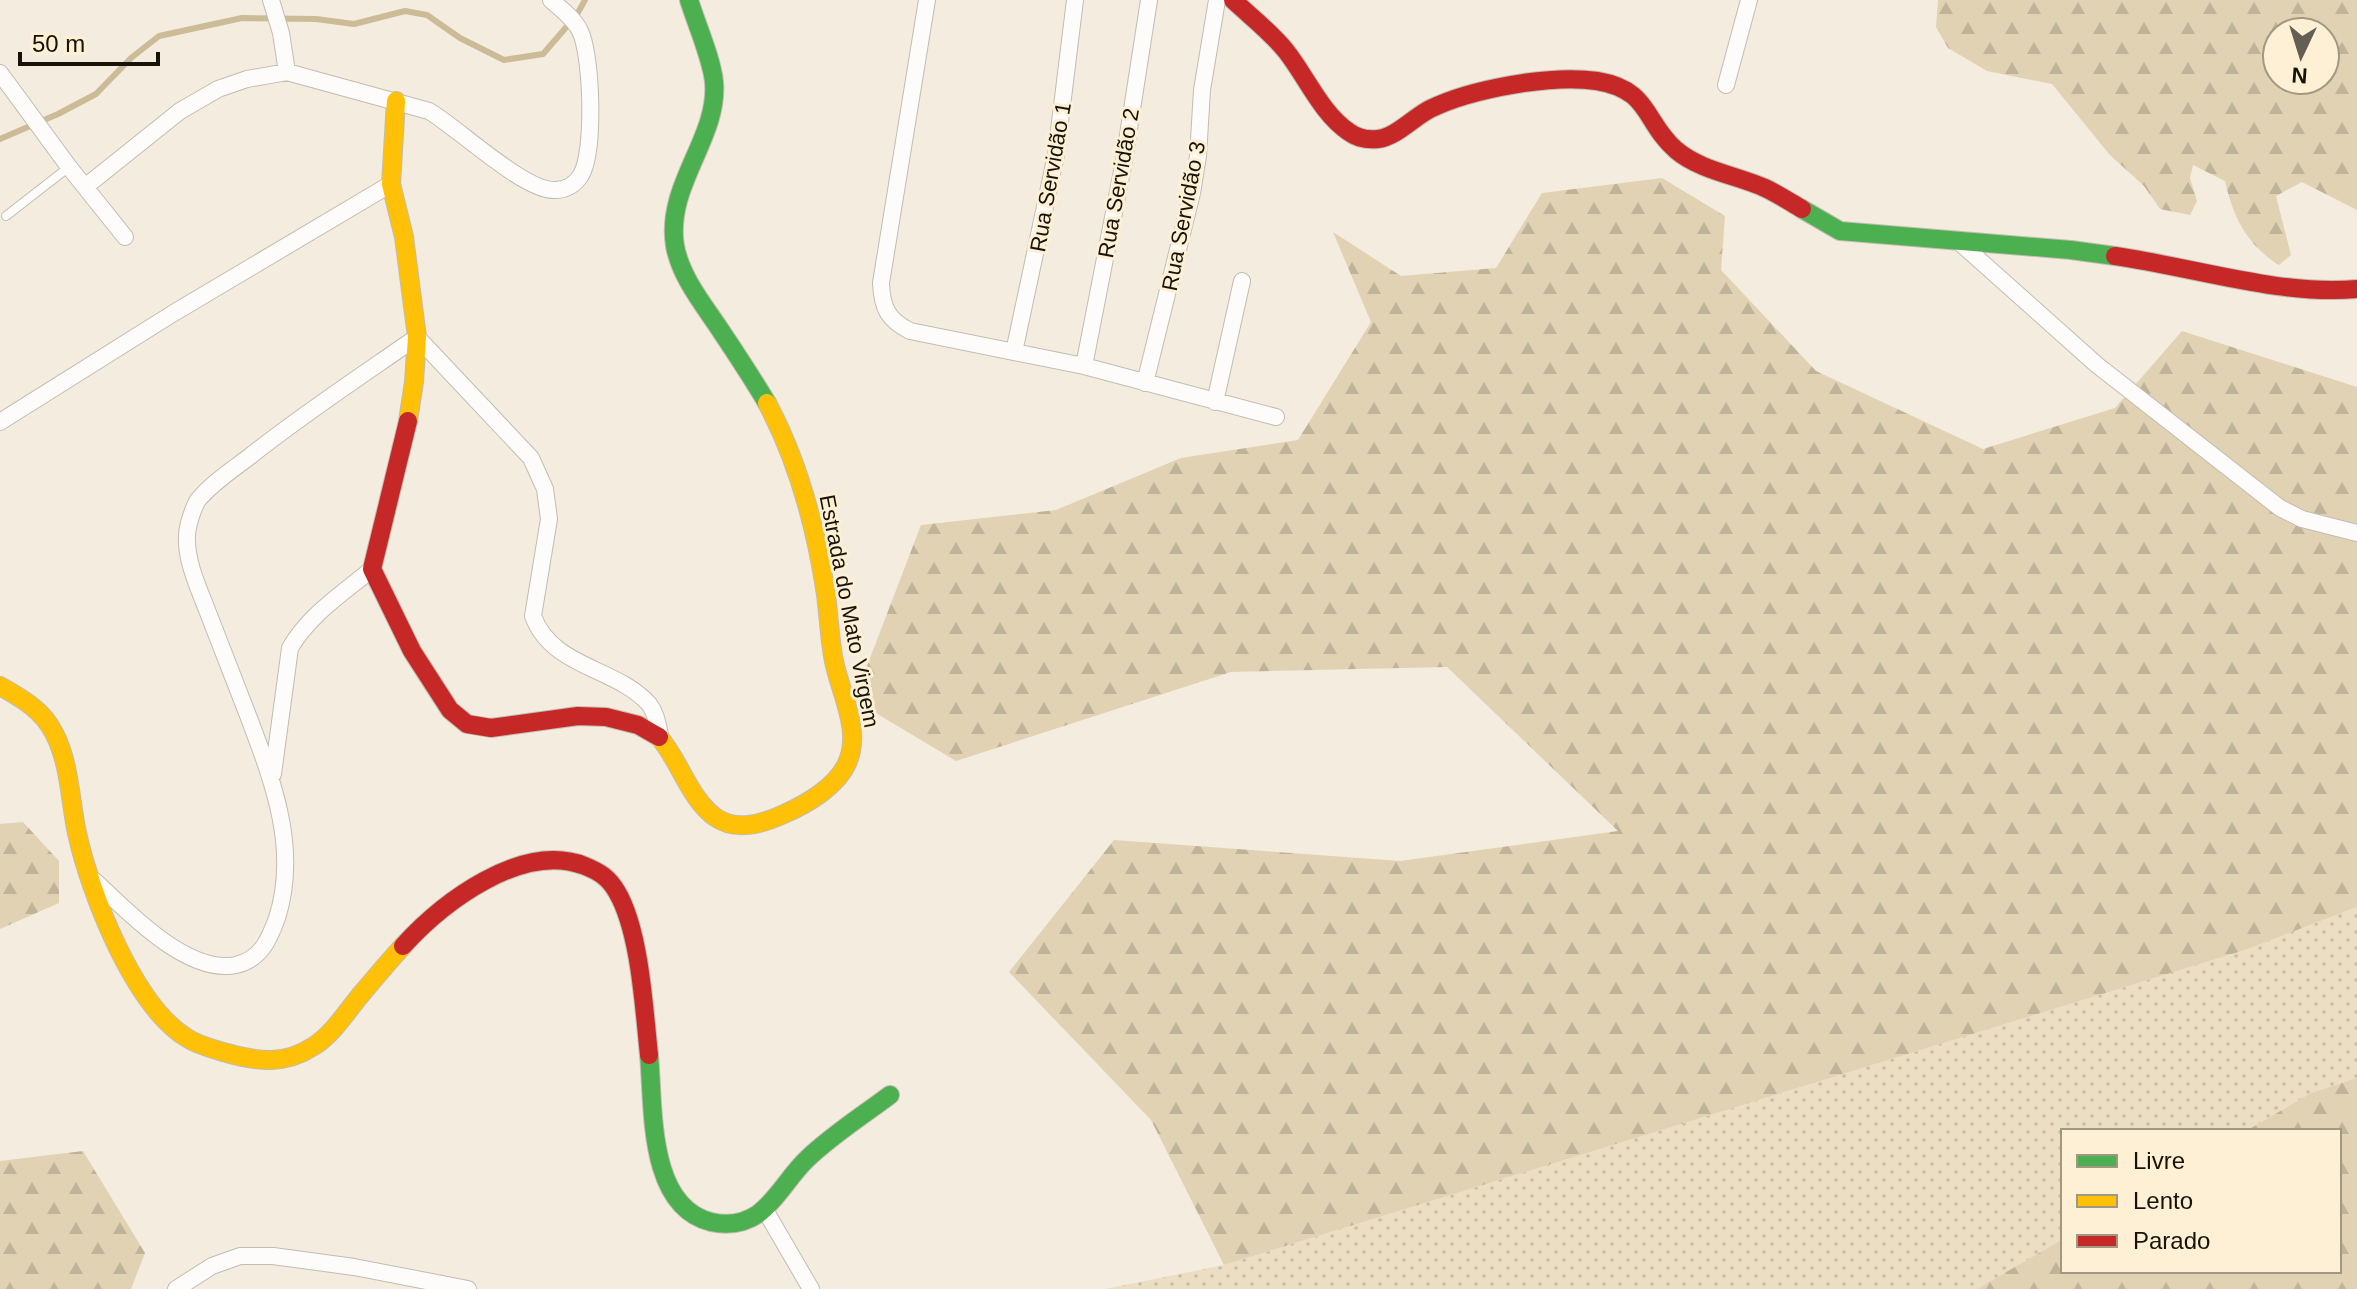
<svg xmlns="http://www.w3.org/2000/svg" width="2357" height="1289" font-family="Helvetica,sans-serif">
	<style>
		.grass { fill: url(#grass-dots) }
		.forest { fill: url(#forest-firs); fill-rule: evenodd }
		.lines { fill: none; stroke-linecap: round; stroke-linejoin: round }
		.stream { stroke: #cbbb97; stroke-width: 6 }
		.lane-casing { stroke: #c2bcb1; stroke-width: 10 }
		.street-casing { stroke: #c2bcb1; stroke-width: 18 }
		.fast-casing { stroke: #c2bcb1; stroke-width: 20 }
		.slow-casing { stroke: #c2bcb1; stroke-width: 20 }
		.jam-casing { stroke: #c2bcb1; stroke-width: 20 }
		.lane { stroke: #fdfcfa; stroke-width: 8 }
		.street { stroke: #fdfcfa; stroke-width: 16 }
		.fast { stroke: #4caf50; stroke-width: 18 }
		.slow { stroke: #ffc107; stroke-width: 18 }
		.jam { stroke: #c62828; stroke-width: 18 }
		.labels { text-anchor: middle; stroke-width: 6; stroke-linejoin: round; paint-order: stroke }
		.street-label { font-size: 22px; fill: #171309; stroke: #fdf0d5 }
	</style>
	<defs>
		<pattern id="grass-dots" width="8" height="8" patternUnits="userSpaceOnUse" patternTransform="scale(2)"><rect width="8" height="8" fill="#ebdec2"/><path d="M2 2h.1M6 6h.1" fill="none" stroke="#c9bea5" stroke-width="1.8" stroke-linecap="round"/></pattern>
		<pattern id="forest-firs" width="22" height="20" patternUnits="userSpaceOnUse" patternTransform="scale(2)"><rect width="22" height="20" fill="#e0d2b3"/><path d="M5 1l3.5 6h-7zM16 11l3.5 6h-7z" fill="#bfb399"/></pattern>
	</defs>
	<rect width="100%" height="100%" fill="#f4ecde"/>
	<path class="grass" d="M2357,907V1078L2311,1093L2246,1131H2063V1239L1977,1289H1105L1224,1265L2245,950Z"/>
	<path class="forest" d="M1938,0H2357V210L2302,182L2276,196L2291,255L2279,265C2247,245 2233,217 2225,181L2193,165L2190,178L2197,201L2190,215L2160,209L2144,186L2110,155L2052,84L1987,71L1948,48L1936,27ZM2325,32V80H2277V32Z
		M1662,178L1725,216L1721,270L1816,371L1983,449L2115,408L2182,331L2357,387V907L2245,950L1224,1265L1151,1120L1009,972L1114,840L1400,861L1618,831L1447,667L1231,672L956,761L854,700L921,525L1056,510L1181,458L1298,440L1371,322L1333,232L1401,276L1496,268L1542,193Z
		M23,822L59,861V903L0,929V824Z
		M2357,1078V1289H1977L2063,1239V1271H2339V1131H2246L2311,1093Z
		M83,1151L145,1253L131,1289H0V1161Z"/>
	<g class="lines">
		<path class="stream" d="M0,139L58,114L96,94L131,58L159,36L242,18L316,19L354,24L405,11L427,15L460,38L504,60L543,54L576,16L585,0"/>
		<defs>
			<path id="lane" d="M6,216L69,167"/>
			<path id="street" d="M271,0L281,33L287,72
				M927,0L881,283C882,308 888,320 910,331L1084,366L1276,417
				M0,73L69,167L125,237
				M1726,85L1749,0
				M85,187L180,111L218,89L247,79L287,72L429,111C458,128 526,193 556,190C566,190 576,184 581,175C595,152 592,55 580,31C574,18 561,9 551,0
				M1958,241L2097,365L2280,508L2302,519L2357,533
				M1014,352L1056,155L1075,0
				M1084,366L1124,161L1149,0
				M1145,383L1192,193L1198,156L1202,90L1217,0
				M1215,402L1242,281
				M0,422L172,314L391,184
				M273,774L290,648C309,615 343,593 372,569
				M95,881C127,911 187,975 236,965C261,959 269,940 277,918C299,849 273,782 249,718C235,682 221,646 207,610C197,584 181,551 189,523C191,516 194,506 198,500C212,483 232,470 249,457C303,414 361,376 417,337L531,458L545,489L549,519L533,616C552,668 616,667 649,704C657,714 658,727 661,739
				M765,1210L811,1289
				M176,1289L212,1266L240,1256H273L354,1267L468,1289"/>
			<path id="fast" d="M689,0C696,23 712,59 714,82C719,138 665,185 675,246C681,278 704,305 721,331C737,355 753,379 767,403
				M1802,209L1840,231L2071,250L2115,256
				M649,1055C654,1107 647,1206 711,1222C728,1226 743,1224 758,1214C778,1199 789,1176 807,1159C832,1135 862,1116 890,1095"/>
			<path id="slow" d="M396,101L391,184L404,237L417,337L414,382L408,421
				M0,686C21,698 43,710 54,733C70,763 70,801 77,833C90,893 134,1006 187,1038C199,1046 214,1049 227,1053C259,1062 285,1065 314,1046C334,1033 347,1011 363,992C376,977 389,961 403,946
				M659,737C680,761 689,798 715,817C736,832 762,824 784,814C807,804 838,786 848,761C861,729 840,692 834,661C829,637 829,612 825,588C815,524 798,461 767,403"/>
			<path id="jam" d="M1233,0C1250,16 1271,32 1286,51C1306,76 1321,113 1349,132C1357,138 1368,140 1378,139C1396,137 1414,117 1430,109C1471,89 1552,74 1597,81C1651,90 1643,121 1676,150C1701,171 1736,175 1765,188C1778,194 1790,202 1802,209
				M2115,256C2193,267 2280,296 2357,289
				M408,421L372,569L412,651L450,710L467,724L491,728L578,716L606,717L638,725L659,737
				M403,946C442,903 522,841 585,866C600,872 609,878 617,892C640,931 644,1009 649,1055"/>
		</defs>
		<use href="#lane" class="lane-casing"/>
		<use href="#street" class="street-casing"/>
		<use href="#fast" class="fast-casing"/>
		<use href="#slow" class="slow-casing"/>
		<use href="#jam" class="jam-casing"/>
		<use href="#lane" class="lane"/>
		<use href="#street" class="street"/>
		<use href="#fast" class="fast"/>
		<use href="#slow" class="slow"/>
		<use href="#jam" class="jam"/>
	</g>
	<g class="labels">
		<g class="street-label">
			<text transform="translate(1050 177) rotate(-80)" y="8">Rua Servidão 1</text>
			<text transform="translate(1118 183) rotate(-80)" y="8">Rua Servidão 2</text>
			<text transform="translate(1183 216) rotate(-79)" y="8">Rua Servidão 3</text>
			<text transform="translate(850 611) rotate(79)" y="8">Estrada do Mato Virgem</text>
		</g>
	</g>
	<rect x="2061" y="1129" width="280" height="144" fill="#fdf0d5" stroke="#a19883" stroke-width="2"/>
	<rect x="2077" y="1155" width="40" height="12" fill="#4caf50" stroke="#a19883" stroke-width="2"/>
	<text x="2133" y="1169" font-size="24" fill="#171309">Livre</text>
	<rect x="2077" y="1195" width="40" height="12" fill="#ffc107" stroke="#a19883" stroke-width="2"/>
	<text x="2133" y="1209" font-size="24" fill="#171309">Lento</text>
	<rect x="2077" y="1235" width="40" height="12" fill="#c62828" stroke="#a19883" stroke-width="2"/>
	<text x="2133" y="1249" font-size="24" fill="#171309">Parado</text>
	<g transform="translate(2301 56) rotate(184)"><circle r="38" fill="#fdf0d5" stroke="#a19883" stroke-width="2"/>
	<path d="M0-6L14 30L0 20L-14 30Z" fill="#645f54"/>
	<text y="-12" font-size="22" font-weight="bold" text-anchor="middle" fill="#171309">N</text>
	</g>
	<path d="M20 52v12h138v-12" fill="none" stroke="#171309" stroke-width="4"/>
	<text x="32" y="52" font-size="24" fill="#171309" stroke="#fdf0d5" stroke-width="6" paint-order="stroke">50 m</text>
</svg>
